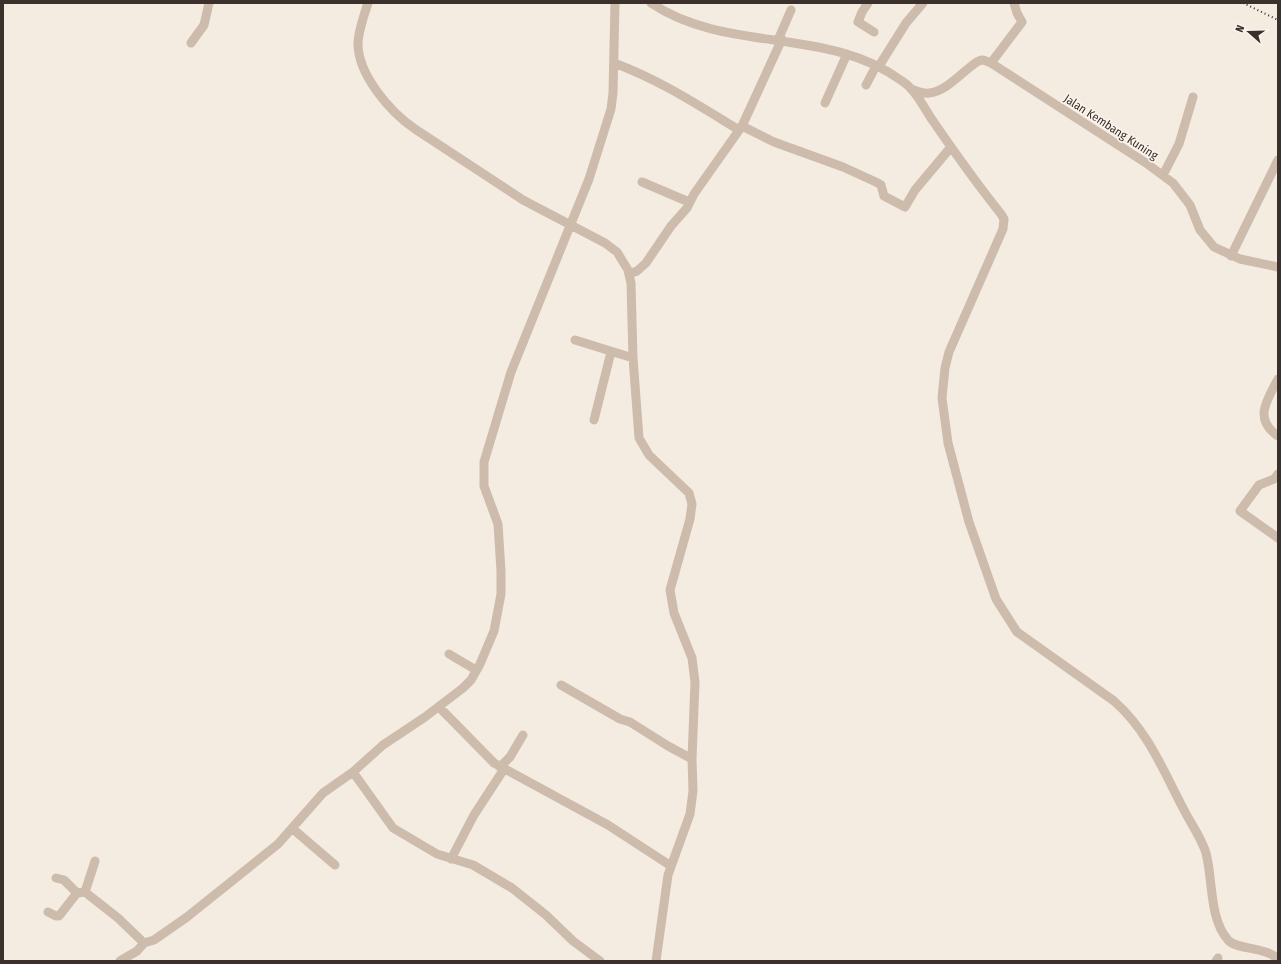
<svg xmlns="http://www.w3.org/2000/svg" width="1281" height="964" font-family="'Fira Sans Condensed',sans-serif">
	<style>
		.lines { fill: none; stroke-linecap: round; stroke-linejoin: round }
		.minor { stroke: #cdbbac; stroke-width: 9 }
		.rail { stroke: #3b302b; stroke-width: 2; stroke-dasharray: 1 3; stroke-linecap: butt }
		.labels { text-anchor: middle; stroke-width: 3; stroke-linejoin: round; paint-order: stroke }
		.street-label { font-size: 12px; fill: #3b302b; stroke: #fbf5ee }
	</style>
	<rect width="100%" height="100%" fill="#f4ebe1"/>
	<g class="lines">
		<path class="minor" d="M368,3C364,15 359,29 358,42C357,74 390,112 415,129L523,200L605,243L617,252L628,270L631,283L633,358L639,438L649,455L689,493L692,504L690,519L670,590L674,613L692,658L695,682L692,759L693,791L690,814L668,875L656,961
			M651,3C727,54 828,26 902,81C916,90 924,108 933,121C955,153 977,184 1001,214L1004,219L1003,229L949,352L945,368L942,398L948,443L969,522L996,599L1017,632L1114,701C1148,731 1163,770 1184,810C1191,824 1201,837 1206,853C1213,879 1209,919 1228,940C1237,950 1264,946 1278,959
			M868,3L862,12L858,22L874,32
			M778,40L791,10
			M191,43L204,25L209,3
			M614,63C658,79 698,105 739,130
			M991,63L1022,22L1017,13L1014,3
			M879,66L906,23L923,3
			M866,85L876,66
			M911,89C917,91 923,94 929,93C949,92 971,61 982,60C985,60 988,62 991,63L1146,163L1173,183L1190,205L1200,230L1214,247L1240,259L1278,267
			M825,103L847,54
			M742,126L782,39
			M1163,175L1179,144L1193,97
			M642,182L689,202
			M1231,256L1278,160
			M629,274L637,271L646,263L671,226L687,208L694,194L742,126L774,142L843,167L878,183L881,185L884,196L905,207L915,190L951,147
			M575,340L633,358
			M1278,379C1267,400 1253,419 1278,436
			M594,420L611,352
			M1278,474L1274,479L1259,485L1240,511L1278,538
			M449,654L476,670
			M561,685L620,719L630,722L668,746L692,759
			M439,707L494,763L608,825L671,866
			M500,767L510,757L523,735
			M353,772L393,828L437,854L473,865L512,888L546,915L573,941L600,961
			M293,829L335,865
			M451,859L474,815L504,769
			M56,878L64,880L77,893
			M85,892L95,861
			M48,912L56,916H59L77,893L85,892L118,918L144,943
			M120,961L137,951L144,943L154,940L187,917L278,844L323,793L353,772L383,745L425,717L463,688L471,680L480,664L494,631L501,594V571L498,524L484,486V462L511,372L589,179L611,109L613,93L615,3
			M1216,961L1218,958"/>
		<path class="rail" d="M1243,3L1278,20"/>
	</g>
	<g class="labels">
		<g class="street-label">
			<text transform="translate(1111 127) rotate(33)" y="4">Jalan Kembang Kuning</text>
		</g>
	</g>
	<rect width="1281" height="964" fill="none" stroke="#3b302b" stroke-width="8"/>
	<g transform="translate(1249 32) rotate(290)" stroke="#fbf5ee" stroke-width="3" paint-order="stroke">
	<path d="M0-3L7 15L0 10L-7 15Z" fill="#3b302b"/>
	<text y="-6" font-size="11" font-weight="bold" text-anchor="middle" fill="#3b302b">N</text>
	</g>
</svg>
